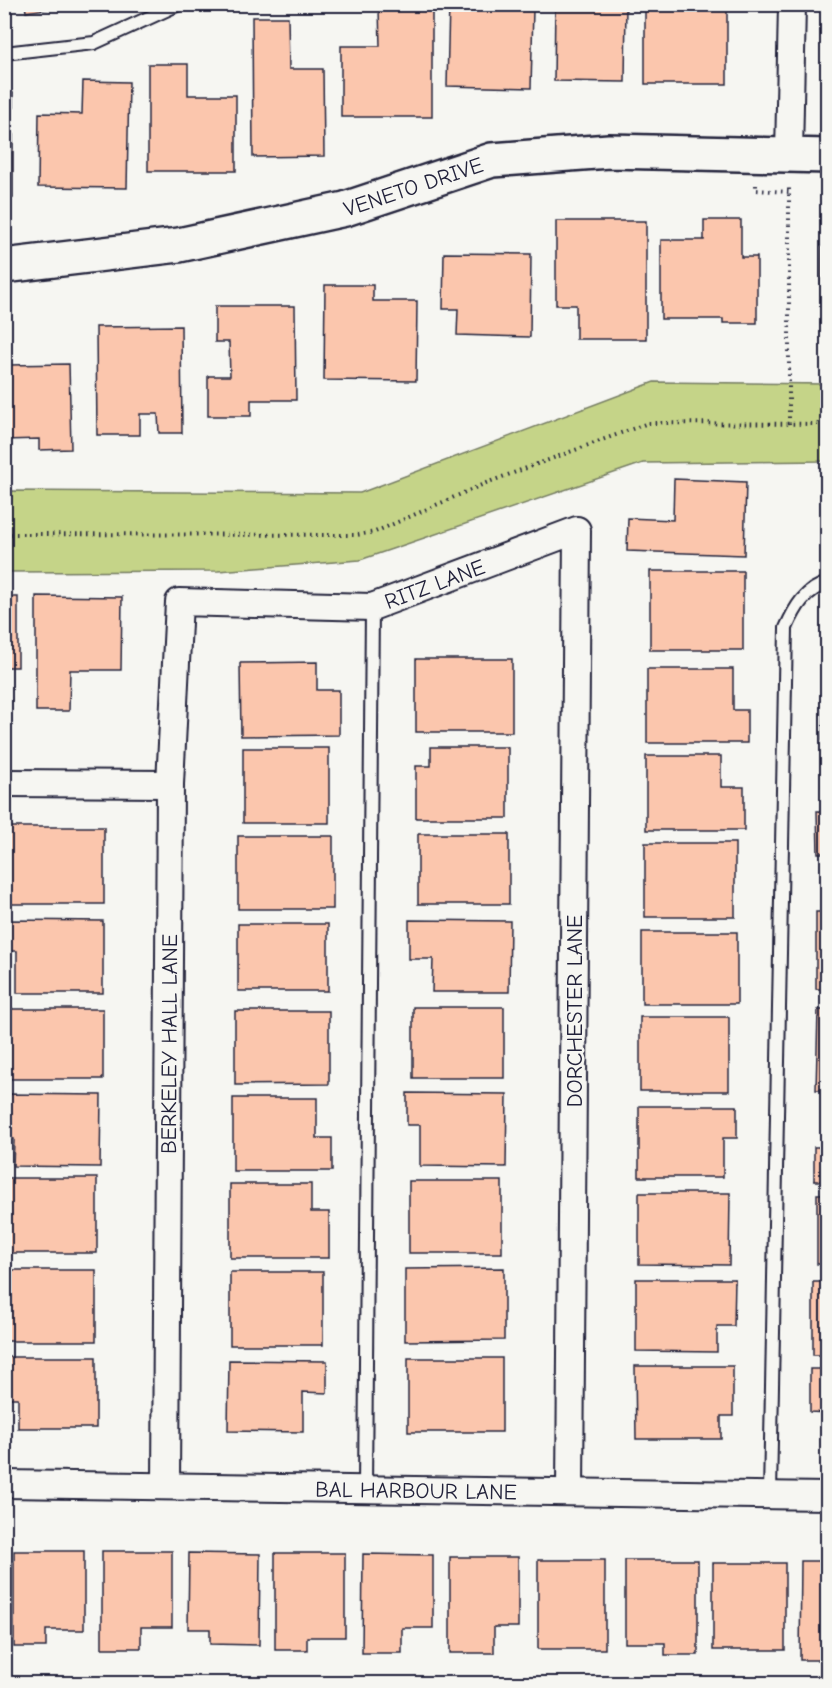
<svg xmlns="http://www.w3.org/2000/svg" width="832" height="1688" font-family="'Comic Neue',sans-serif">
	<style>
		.green { fill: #c5d488; stroke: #747b62; stroke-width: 1.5 }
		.building { fill: #fbc6ad; stroke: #22223b; stroke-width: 1.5 }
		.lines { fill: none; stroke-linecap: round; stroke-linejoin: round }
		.lane-casing { stroke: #22223b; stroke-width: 16 }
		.street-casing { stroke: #22223b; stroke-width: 30 }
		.secondary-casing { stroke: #22223b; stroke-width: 38 }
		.path { stroke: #22223b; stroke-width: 4; stroke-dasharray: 1.5 4.5; stroke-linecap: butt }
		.lane { stroke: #f6f6f2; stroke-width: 12 }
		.street { stroke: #f6f6f2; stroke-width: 26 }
		.secondary { stroke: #f6f6f2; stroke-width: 33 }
		.labels { text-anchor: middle; stroke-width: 5; stroke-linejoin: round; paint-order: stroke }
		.street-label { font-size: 22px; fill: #22223b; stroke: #f6f6f2 }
	</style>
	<rect width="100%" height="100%" fill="#f6f6f2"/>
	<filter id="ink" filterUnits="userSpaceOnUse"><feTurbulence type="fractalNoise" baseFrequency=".0167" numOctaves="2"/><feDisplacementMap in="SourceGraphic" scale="12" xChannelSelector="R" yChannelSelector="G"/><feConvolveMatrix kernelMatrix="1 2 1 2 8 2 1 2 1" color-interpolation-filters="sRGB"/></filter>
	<g filter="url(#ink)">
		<path class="green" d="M654,382L827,384V461L643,463L360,560L218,571L5,572V491L360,493Z"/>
		<path class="building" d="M25,4H60L61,7L26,12Z
			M449,4L533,9L531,88L447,86Z
			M555,4H626L625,82L554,81Z
			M645,4H727V84H645Z
			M379,8H432V117H341V46H380Z
			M252,17H288L289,69H323L324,156L253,157Z
			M148,64H188V95H236V171H148Z
			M83,81L129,82L127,188L38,187L39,113L82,114Z
			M4,93H13V198H4Z
			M704,220H741V257H757V323H723V319H661V240H704Z
			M556,221H646V339H576V305H556Z
			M822,225H828V324H821Z
			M444,253L531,254L530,337L457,335L458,309H443Z
			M325,285H373V301H417L416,381L324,380Z
			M215,306H295L296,400H251V416H208V376H230L229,342H215Z
			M181,326L182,433H159L158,414H140V435H97L96,327Z
			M8,332V365L69,364L71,449L39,450V439L4,440V333Z
			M825,471H828V550H826Z
			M674,479L746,482L744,555L627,551L628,518L673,520Z
			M650,571H743V650H650Z
			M36,596L122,597L121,670H70L69,711H36Z
			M4,597H18V667H4Z
			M825,641H828V689H825Z
			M416,659H512V732H416Z
			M317,662V690H339V735L241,736L240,663Z
			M647,669H733V710H747V743H647Z
			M823,709H828V787H822Z
			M431,747H508V818H416V766H431Z
			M243,748H329V823H243Z
			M646,756H721V787H744V830H646Z
			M817,811H828V853H818Z
			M8,827H104V904H8Z
			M418,834H509V904H418Z
			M238,836H333V909H238Z
			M645,843H735V917H645Z
			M816,912H828V989H816Z
			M7,920L103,921V993H17V951H7Z
			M409,920L510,921L509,992H432L433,959H409Z
			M238,924H328V991H238Z
			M642,932H737V1004H642Z
			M413,1007H504V1078H413Z
			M4,1009H103V1079H4Z
			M818,1010H828V1090H816Z
			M235,1011H329V1084L235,1085Z
			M640,1017H729V1091H640Z
			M407,1093L507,1094L506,1167L420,1166V1125H407Z
			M4,1094L101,1095L100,1167L13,1166L14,1139L4,1138Z
			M233,1098H317V1138H332V1171H233Z
			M639,1106H737V1138H723V1177H639Z
			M825,1107H828V1181H814V1147H825Z
			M4,1178H97V1253H4Z
			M409,1181H502V1253H409Z
			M230,1184H311V1212H329V1258H230Z
			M639,1193H730L729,1265L639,1264Z
			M817,1194H828V1264H817Z
			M504,1268V1340L405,1341V1269Z
			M6,1270H96V1341H6Z
			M230,1272H323V1345H230Z
			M636,1279H735L734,1326H717V1352L636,1351Z
			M813,1282H828V1355H813Z
			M4,1357H96V1428H18V1398H4Z
			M408,1358H502V1432H408Z
			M229,1360L327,1361V1393L303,1392V1432L228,1431Z
			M635,1366H733V1416H721V1439H636Z
			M810,1369H828V1413L810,1412Z
			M14,1551H84V1630H46V1647H14Z
			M102,1551H172V1627H141V1648H102Z
			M189,1553L260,1554L259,1645L210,1644V1629H188Z
			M275,1553H345V1637H307V1650H275Z
			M363,1554L433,1555V1628H402V1653H362Z
			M450,1557H518V1627H494V1653H450Z
			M538,1560H605V1649H538Z
			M625,1560H698V1655H665V1643H625Z
			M801,1561H828V1660H800Z
			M713,1563H785V1650H713Z"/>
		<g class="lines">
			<defs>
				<path id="lane" d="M4,53L94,43L179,4
					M365,1489L372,607
					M770,1495L786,628C795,608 805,589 828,583"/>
				<g id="street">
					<path d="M789,155L792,4"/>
					<path d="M4,783L170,784"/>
					<path id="s1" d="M4,1484L828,1496"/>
					<path id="s2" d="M166,1486L170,784L179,602L372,607L577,530L570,1492"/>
				</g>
				<g id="secondary">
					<path id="s3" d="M4,266L179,245L345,209L492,160L609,151L828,156"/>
				</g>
			</defs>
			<use href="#lane" class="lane-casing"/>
			<use href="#street" class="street-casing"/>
			<use href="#secondary" class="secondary-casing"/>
			<path class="path" d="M756,185V190L789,192
				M789,424V185
				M4,534L357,535L375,532L486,483L648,423L828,424"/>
			<use href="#lane" class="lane"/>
			<use href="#street" class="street"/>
			<use href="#secondary" class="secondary"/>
		</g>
	</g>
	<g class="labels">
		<g class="street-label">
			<text dy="8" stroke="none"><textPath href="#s3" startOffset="418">VENETO DRIVE</textPath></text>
			<text dy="8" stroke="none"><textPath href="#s2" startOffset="1144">RITZ LANE</textPath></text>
			<text transform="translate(574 1011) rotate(-90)" y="8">DORCHESTER LANE</text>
			<text dy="8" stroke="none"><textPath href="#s2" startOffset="442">BERKELEY HALL LANE</textPath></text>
			<text dy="8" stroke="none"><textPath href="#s1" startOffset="412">BAL HARBOUR LANE</textPath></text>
		</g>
	</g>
	<rect width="832" height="1688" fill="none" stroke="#f6f6f2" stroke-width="24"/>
	<rect x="12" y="12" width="808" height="1664" fill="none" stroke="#22223b" stroke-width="2" filter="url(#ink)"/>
</svg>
